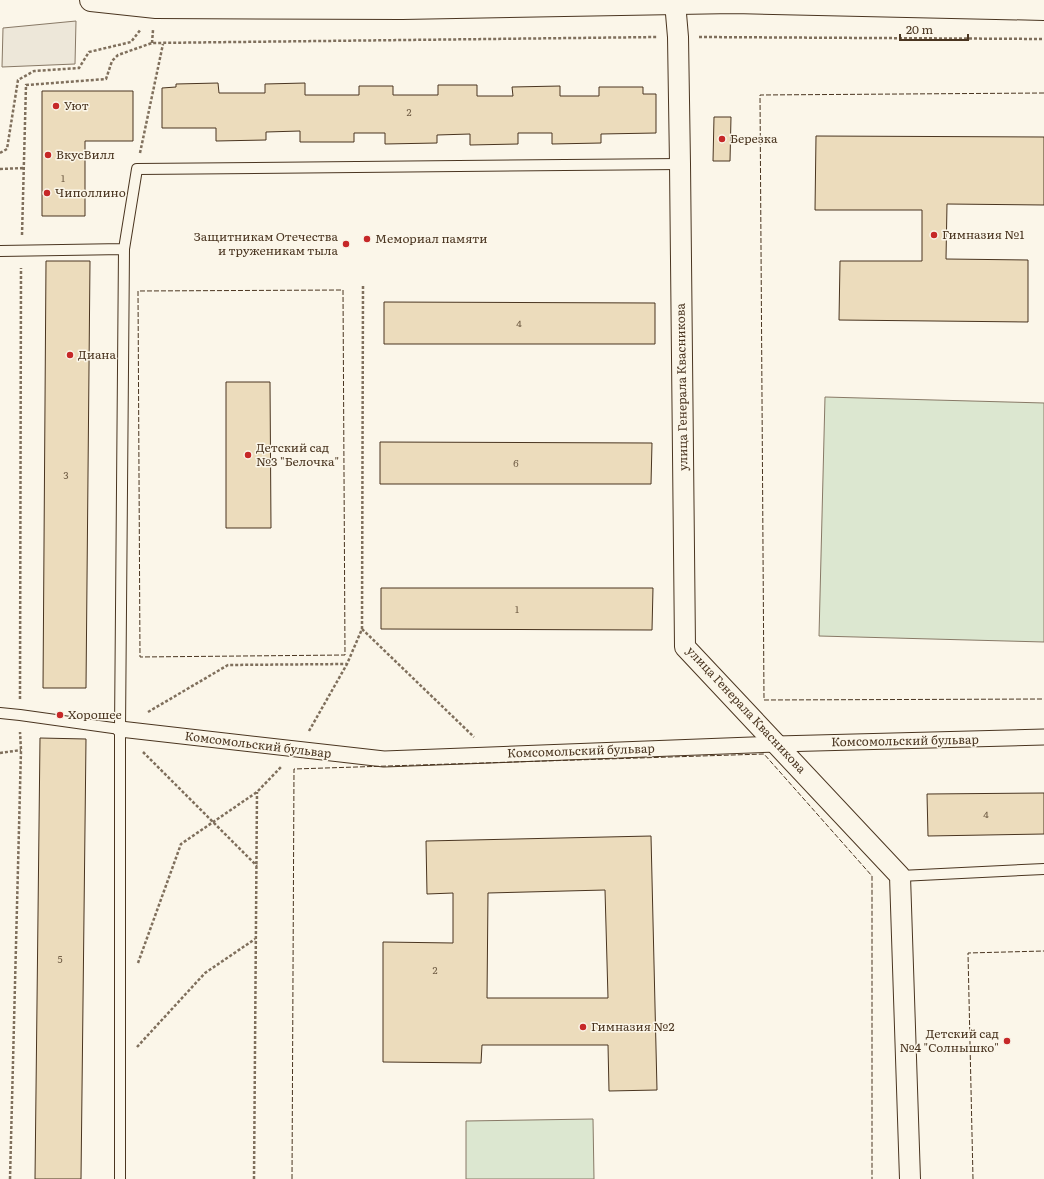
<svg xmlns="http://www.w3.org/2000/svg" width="1044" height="1179" font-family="Literata,serif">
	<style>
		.green { fill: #dce7d0; stroke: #887966 }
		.parking { fill: #ede7d9; stroke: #887966 }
		.building { fill: #ecdcbc; stroke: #4a3520; fill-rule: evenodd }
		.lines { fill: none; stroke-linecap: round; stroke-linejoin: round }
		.service-casing { stroke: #4a3520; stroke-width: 12 }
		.pedestrian-casing { stroke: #4a3520; stroke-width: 17 }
		.minor-casing { stroke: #4a3520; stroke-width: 22 }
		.tertiary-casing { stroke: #4a3520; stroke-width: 24 }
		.path { stroke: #7f6f5c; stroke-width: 2.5; stroke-dasharray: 3 2; stroke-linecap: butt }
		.service { stroke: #fbf6e9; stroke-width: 10 }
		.pedestrian { stroke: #fbf6e9; stroke-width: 15 }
		.minor { stroke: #fbf6e9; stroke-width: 20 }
		.tertiary { stroke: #fbf6e9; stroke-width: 22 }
		.fence { stroke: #4a3520; stroke-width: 1; stroke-dasharray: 5 2; stroke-linecap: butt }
		.poi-dot { fill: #c62828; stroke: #fbf6e9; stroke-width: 1.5 }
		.labels { text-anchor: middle; stroke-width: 3; stroke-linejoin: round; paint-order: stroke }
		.number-label { font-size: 10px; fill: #725f47 }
		.poi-label { font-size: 12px; fill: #4a3520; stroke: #fbf6e9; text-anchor: start }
		.street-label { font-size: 12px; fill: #4a3520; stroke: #fbf6e9 }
	</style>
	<rect width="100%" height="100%" fill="#fbf6e9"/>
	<path class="green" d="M825,397L1044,403V642L819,636Z
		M593,1119L594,1179H466V1121Z"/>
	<path class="parking" d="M76,21L75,64L2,67L3,28Z"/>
	<path class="building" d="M218,83L219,93H265V84L305,83V95H359V86H393V95H438V85H477V96H513L512,87L560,86V96H599V87H643V94H656V133L601,134V143L552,144V133H518V144L470,145V134L437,135V143L385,144V133H354V142H300V131L266,132V140L216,141V128H162V88L176,87V84Z
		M42,91H133V141H85V216H42Z
		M714,117H731L730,161H713Z
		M816,136L1044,137V205L947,204L946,259L1028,260V322L839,320L840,261H922V210H815Z
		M46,261H90L86,688H43Z
		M384,302L655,303V344H384Z
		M226,382H270L271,528H226Z
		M380,442L652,443L651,484H380Z
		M381,588H653L652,630L381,629Z
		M40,738L86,739L81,1179H35Z
		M1044,793V834L928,836L927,794Z
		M651,836L657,1090L609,1091L608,1045H482L481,1063L383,1062V942L453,943V893L427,894L426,841ZM605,890L608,998H487L488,893Z"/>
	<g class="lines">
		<defs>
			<path id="service" d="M0,251L124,249
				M0,713L20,715L120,729
				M900,876L1044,869
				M120,1179V729L124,249L137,169L680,164"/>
			<path id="pedestrian" d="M120,729L384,759L777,744L1044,737"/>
			<path id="minor" d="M675,2L678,37L680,164L685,647L900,876L910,1179"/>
			<path id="tertiary" d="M91,0L156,7L402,8L734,2L1044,9"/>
		</defs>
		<use href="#service" class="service-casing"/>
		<use href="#pedestrian" class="pedestrian-casing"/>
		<use href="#minor" class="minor-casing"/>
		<use href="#tertiary" class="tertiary-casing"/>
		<path class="path" d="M699,37L1044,39
			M152,43L153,30
			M0,153L7,149L18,80L34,71L79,68L89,52L131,42L141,29
			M140,153L163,44
			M0,169L24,168
			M22,235L26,85L106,79L112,61L118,55L152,43L658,37
			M362,629L474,737
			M20,699L21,268
			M148,712L228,665L347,664
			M309,731L347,664L362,629L363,286
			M143,752L257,866
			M0,753L21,750
			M138,963L181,844L257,792L282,766
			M137,1047L205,973L255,939
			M10,1179L21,750L20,732
			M254,1179L257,792"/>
		<use href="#service" class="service"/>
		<use href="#pedestrian" class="pedestrian"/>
		<use href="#minor" class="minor"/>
		<use href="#tertiary" class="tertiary"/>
		<path class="fence" d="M1044,93L760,95L764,700L1044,699
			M343,290L345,655L140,657L138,291Z
			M292,1179L294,769L764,754L872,876V1179
			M973,1179L968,953L1044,951"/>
	</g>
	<g class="poi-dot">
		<circle cx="56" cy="106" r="4"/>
		<circle cx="722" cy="139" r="4"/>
		<circle cx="48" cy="155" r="4"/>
		<circle cx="47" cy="193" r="4"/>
		<circle cx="934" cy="235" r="4"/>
		<circle cx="367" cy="239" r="4"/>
		<circle cx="346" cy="244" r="4"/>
		<circle cx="70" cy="355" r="4"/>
		<circle cx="248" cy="455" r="4"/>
		<circle cx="60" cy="715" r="4"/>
		<circle cx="583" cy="1027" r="4"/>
		<circle cx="1007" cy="1041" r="4"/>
	</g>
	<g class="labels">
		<g class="number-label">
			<text x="409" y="116">2</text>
			<text x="63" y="182">1</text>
			<text x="519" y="327">4</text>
			<text x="516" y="467">6</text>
			<text x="66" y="479">3</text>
			<text x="517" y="613">1</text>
			<text x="986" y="818">4</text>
			<text x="60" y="963">5</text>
			<text x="435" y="974">2</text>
		</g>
		<g class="poi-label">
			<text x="64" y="110">Уют</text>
			<text x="730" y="143">Березка</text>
			<text x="56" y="159">ВкусВилл</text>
			<text x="55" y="197">Чиполлино</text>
			<text x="942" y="239">Гимназия №1</text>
			<text x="338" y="241" text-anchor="end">Защитникам Отечества<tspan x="338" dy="14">и труженикам тыла</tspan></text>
			<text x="375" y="243">Мемориал памяти</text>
			<text x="78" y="359">Диана</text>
			<text x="256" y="452">Детский сад<tspan x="256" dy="14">№3 "Белочка"</tspan></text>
			<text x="68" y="719">Хорошее</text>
			<text x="591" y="1031">Гимназия №2</text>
			<text x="999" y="1038" text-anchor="end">Детский сад<tspan x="999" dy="14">№4 "Солнышко"</tspan></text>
		</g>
		<g class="street-label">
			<text transform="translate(682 387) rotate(-91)" y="4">улица Генерала Квасникова</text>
			<text transform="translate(746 710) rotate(47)" y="4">улица Генерала Квасникова</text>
			<text transform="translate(905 741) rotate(-1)" y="4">Комсомольский бульвар</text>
			<text transform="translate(258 745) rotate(7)" y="4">Комсомольский бульвар</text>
			<text transform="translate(581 751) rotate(-2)" y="4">Комсомольский бульвар</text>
		</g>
	</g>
	<path d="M900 34v6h68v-6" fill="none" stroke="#4a3520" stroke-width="2"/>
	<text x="906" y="34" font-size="12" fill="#4a3520" stroke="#fbf6e9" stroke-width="3" paint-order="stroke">20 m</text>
</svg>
